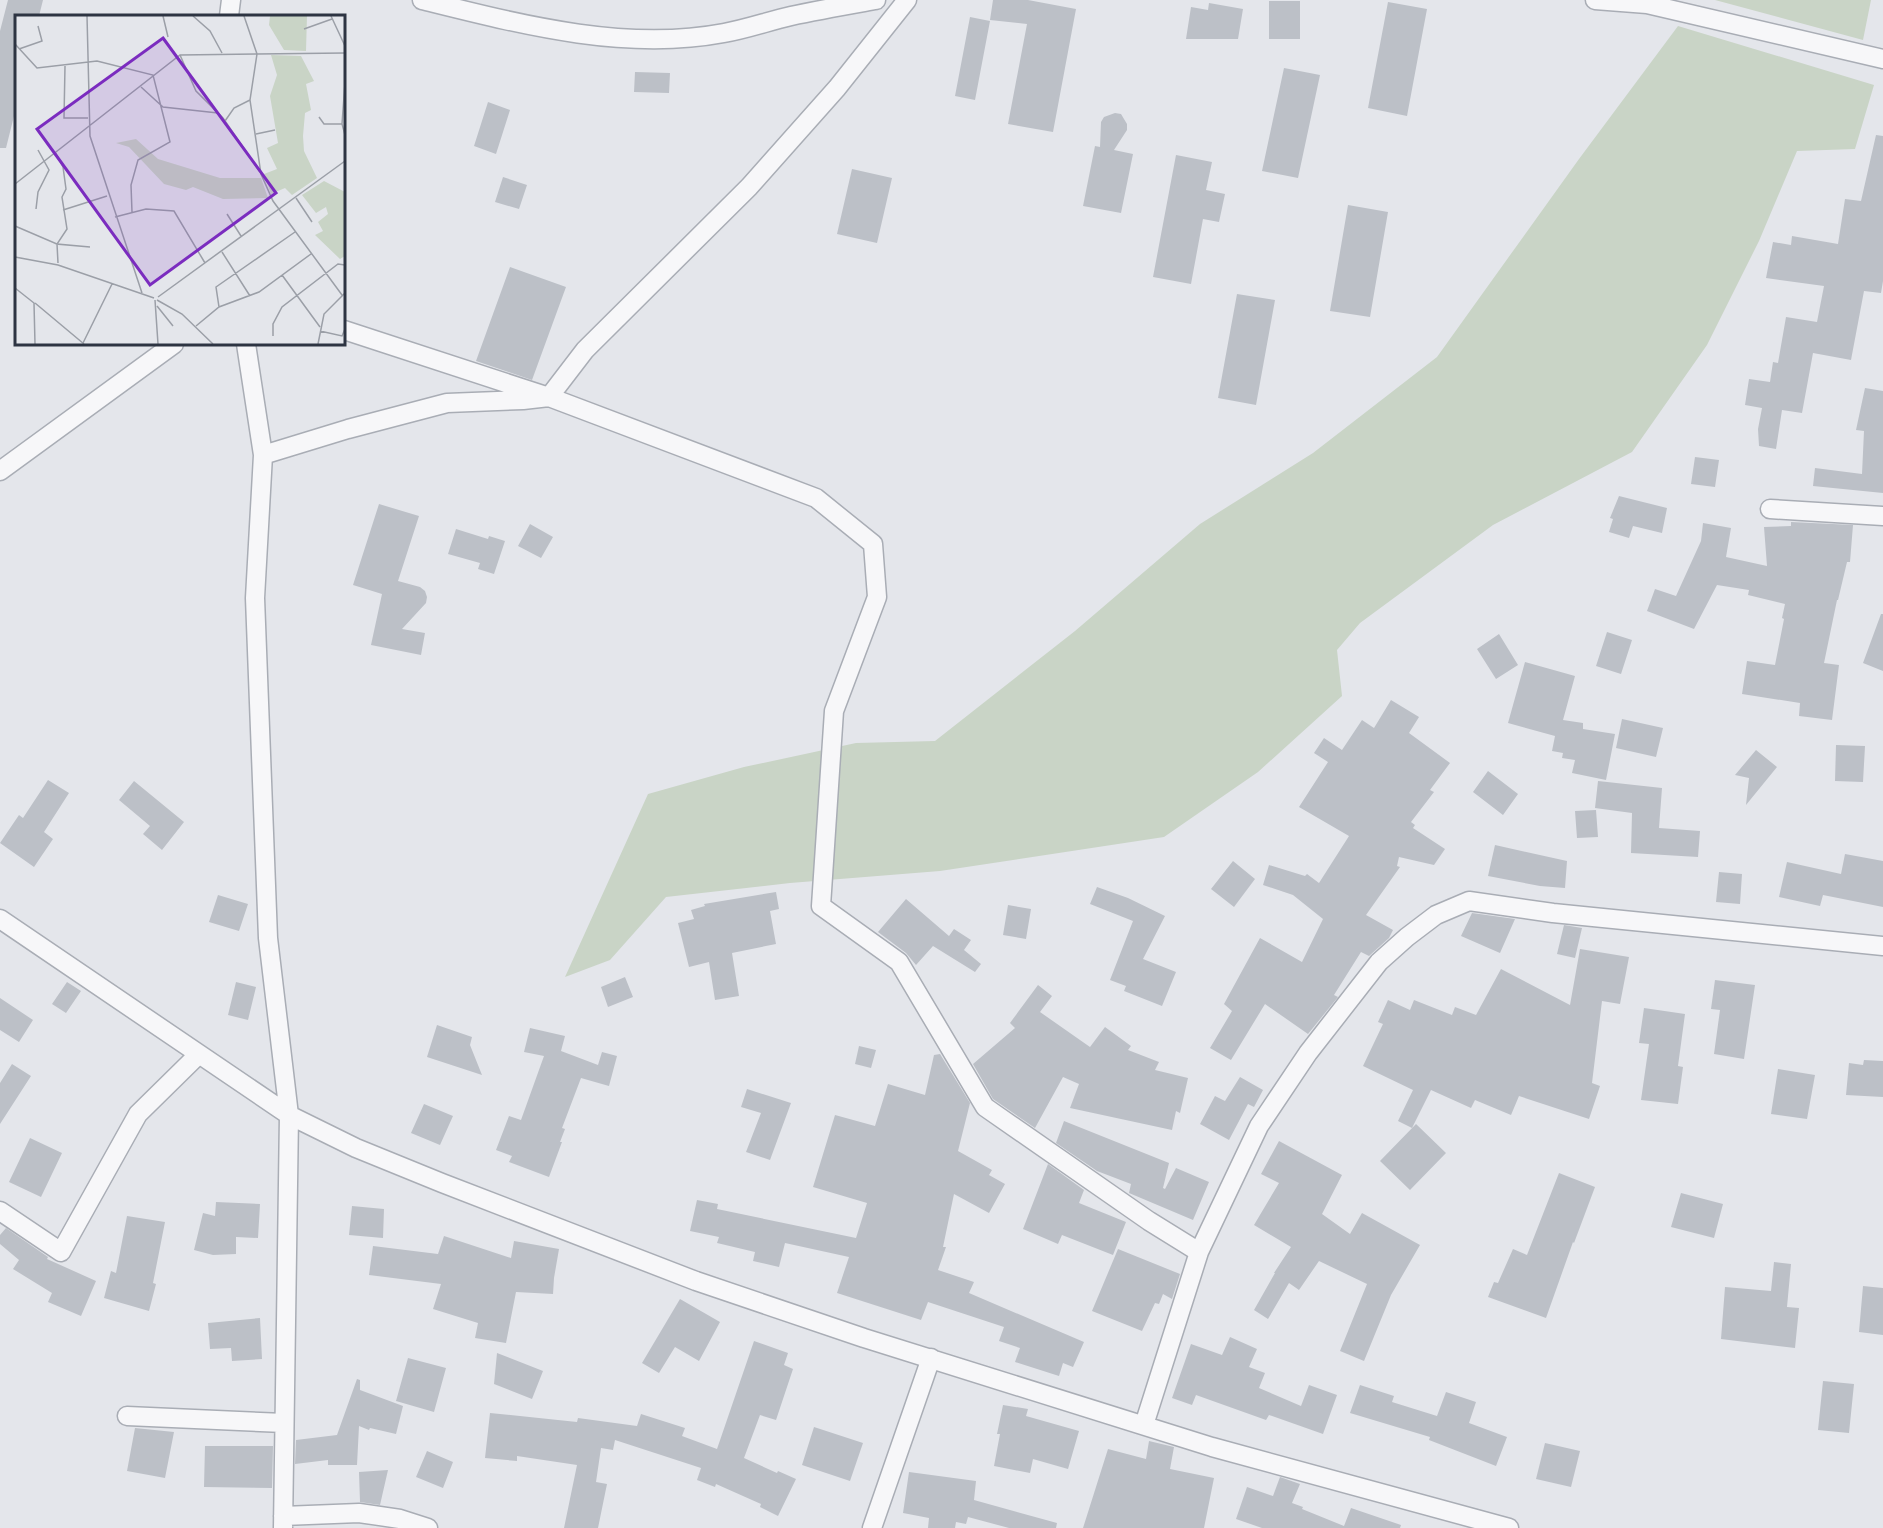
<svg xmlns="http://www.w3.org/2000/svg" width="1883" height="1528" font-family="'Exo 2',sans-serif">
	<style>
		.green { fill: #c9d4c6 }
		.building { fill: #bcc0c7 }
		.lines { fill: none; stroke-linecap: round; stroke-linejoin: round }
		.minor-casing { stroke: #a9adb5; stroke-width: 21 }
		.minor { stroke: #f7f7f9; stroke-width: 18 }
		.inset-road { fill: none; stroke: #9b9fa7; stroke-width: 1.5 }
		.view { fill: #7b2cbf; fill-opacity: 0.15; stroke: #7b2cbf; stroke-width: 3 }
		.inset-edge { fill: none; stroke: #2d3442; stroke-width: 3 }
	</style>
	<rect width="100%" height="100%" fill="#e4e6eb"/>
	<path class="green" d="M1715,0H1871L1863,40Z
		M1678,26L1874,85L1855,149L1797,151L1759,241L1707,345L1632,452L1493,525L1360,623L1337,650L1342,696L1258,772L1164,837L940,871L790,883L666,897L610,960L565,977L648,794L744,767L856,743L935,741L1075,631L1200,524L1313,453L1437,357L1579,159Z"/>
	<path class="building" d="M8,0H43L39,16H16V108L6,148H0V31Z
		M993,0H1028L1076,9L1053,132L1008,124L1027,24L990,20Z
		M1269,1H1300V39H1269Z
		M1388,2L1427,9L1407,116L1368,108Z
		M1209,3L1243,9L1238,39H1186L1191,7L1208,10Z
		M970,17L990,21L975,100L955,96Z
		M1284,68L1320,75L1298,178L1262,171Z
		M635,72L670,73L669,93L634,92Z
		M488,102L510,110L496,154L474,146Z
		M1115,113L1121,114L1127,124V130L1114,150L1133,154L1121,213L1083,206L1095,146L1100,147L1101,122L1104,117Z
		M1876,135L1883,136V281L1881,293L1864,291L1851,360L1813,353L1802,413L1782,410L1776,449L1759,446L1758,429L1762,408L1745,405L1749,379L1770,382L1773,362L1778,363L1786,317L1817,322L1824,286L1766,278L1773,242L1791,245L1792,236L1838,244L1845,199L1861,201Z
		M1176,155L1212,162L1206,190L1225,194L1219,222L1203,219L1191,284L1153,277Z
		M852,169L892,178L877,243L837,234Z
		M503,177L527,185L519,209L495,202Z
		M1348,205L1388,212L1370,317L1330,311Z
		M510,267L566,287L532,380L476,361Z
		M1237,294L1275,300L1256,405L1218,398Z
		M1865,388L1883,391V493L1813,486L1815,468L1862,474L1864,431L1856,430Z
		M1695,457L1719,460L1715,487L1691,484Z
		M1619,496L1667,508L1662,533L1633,526L1629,538L1609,532L1613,519L1610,518Z
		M379,504L419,516L398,581L420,587L425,591L427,597L426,603L402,629L425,633L421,655L371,645L382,594L353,585Z
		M1791,522L1853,525L1850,562H1847L1838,600H1837L1824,663L1839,665L1832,720L1799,716L1800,703L1742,694L1747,661L1775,665L1784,619L1782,618L1785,604L1748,595L1749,590L1717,585L1694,629L1647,611L1655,589L1676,596L1701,541L1703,523L1731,528L1726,557L1767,566L1764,527L1791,526Z
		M530,524L553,537L541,558L518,546Z
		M456,529L488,539L489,536L505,541L494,574L478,569L480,563L448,554Z
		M1881,614H1883V671L1863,663Z
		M1607,632L1632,640L1621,674L1596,666Z
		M1499,634L1518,665L1496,679L1477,649Z
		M1525,662L1575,676L1563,720L1583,723V729L1615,734L1606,780L1572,773L1575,760L1562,758L1563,753L1552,751L1555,736L1508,723Z
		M1391,700L1419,717L1409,733L1450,763L1430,790L1434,792L1411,822L1415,825L1413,828L1445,849L1434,865L1399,857L1397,866L1400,867L1366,915L1393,930L1389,938L1369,956L1361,952L1334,995L1338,997L1308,1034L1265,1004L1231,1060L1210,1048L1232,1011L1224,1004L1260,938L1302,962L1323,919L1293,895L1263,885L1269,865L1305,876L1307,874L1319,883L1349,836L1299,807L1328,762L1314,753L1324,738L1342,750L1362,720L1374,728Z
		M1622,719L1663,728L1656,757L1616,748Z
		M1836,745L1865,746L1863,782L1835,781Z
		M1756,750L1777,767L1746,805L1749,778L1735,775Z
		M1488,771L1518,794L1503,815L1473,792Z
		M48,780L69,793L44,832L53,839L34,867L0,843L19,815L23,818Z
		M134,781L184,822L162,850L143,834L150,826L119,800Z
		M1598,781L1662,788L1659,828L1700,831L1698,857L1631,853L1632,813L1595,808Z
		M1596,810L1598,837L1577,838L1575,811Z
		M1495,845L1567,861L1565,888L1540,886L1488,876Z
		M1845,854L1883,861V907L1823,895L1820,906L1779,897L1787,862L1841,874Z
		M1233,861L1255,879L1234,907L1211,889Z
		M1719,872L1742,874L1740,904L1716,902Z
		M1097,887L1128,898L1165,916L1143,959L1176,972L1162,1006L1124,991L1126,986L1110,980L1133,921L1090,904Z
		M776,892L779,909L770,911L776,944L732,953L739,996L715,1000L709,962L689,967L678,923L694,919L691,910L705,906L704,904Z
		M218,895L248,904L239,931L209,922Z
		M906,899L949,936L954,929L971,940L964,950L981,964L975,972L933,946L916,965L906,953L878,932Z
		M1008,905L1031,909L1026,939L1003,935Z
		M1472,913L1515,919L1500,953L1461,936Z
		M1564,925L1582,928L1575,958L1557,954Z
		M1580,949L1629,957L1620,1004L1602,1001L1592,1083L1600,1086L1589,1119L1519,1096L1511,1115L1475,1100L1471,1108L1431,1090L1412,1128L1398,1121L1413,1090L1363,1066L1383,1024L1378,1022L1388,1000L1410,1010L1414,1000L1452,1015L1455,1007L1476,1015L1501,969L1570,1005Z
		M625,977L633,997L608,1007L601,987Z
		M1715,980L1755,985L1744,1059L1714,1054L1720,1010L1711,1009Z
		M67,982L81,991L66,1013L52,1004Z
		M236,982L256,987L248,1020L228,1015Z
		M1038,985L1052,996L1040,1012L1090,1047L1105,1027L1131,1046L1128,1050L1159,1062L1155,1070L1188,1078L1180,1113L1176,1111L1172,1130L1070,1108L1079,1084L1063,1077L1035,1128L993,1099L973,1064L1015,1028L1010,1023Z
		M0,998L33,1020L19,1042L0,1030Z
		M1644,1008L1685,1014L1678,1066L1683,1067L1678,1104L1641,1100L1649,1044L1639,1043Z
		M437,1025L472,1037L470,1045L482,1075L427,1057Z
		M530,1028L565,1036L561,1051L598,1065L602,1052L617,1056L609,1086L581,1078L562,1128L565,1129L560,1142H562L549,1177L509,1162L512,1156L496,1150L509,1116L521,1120L544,1056L524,1052Z
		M859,1046L876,1050L871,1068L855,1064Z
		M940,1054L970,1103L958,1151L992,1170L989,1175L1005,1184L989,1213L954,1194L943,1247H946L938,1270L974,1282L969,1293L1084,1342L1073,1367L1063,1363L1059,1376L1015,1362L1020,1348L999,1341L1004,1327L928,1302L921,1320L837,1293L849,1257L785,1243L779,1267L753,1261L755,1252L717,1243L719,1237L690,1231L697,1200L718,1204L717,1209L856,1238L867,1203L813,1187L835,1115L875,1126L888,1084L925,1095L934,1055Z
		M1864,1060L1883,1061V1097L1846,1095L1849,1063L1863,1065Z
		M12,1064L31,1076L0,1124V1083Z
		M1778,1069L1815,1075L1807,1119L1771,1114Z
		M1240,1077L1263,1090L1254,1107L1248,1104L1229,1140L1200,1124L1215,1096L1225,1101Z
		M747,1089L791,1103L770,1160L746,1152L761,1113L741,1107Z
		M424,1104L453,1116L440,1145L411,1133Z
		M1064,1121L1169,1163L1163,1188L1165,1189L1176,1168L1209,1182L1193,1220L1129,1193L1131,1184L1097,1171L1056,1143Z
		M1416,1124L1446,1153L1410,1190L1380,1161Z
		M30,1138L62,1153L41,1197L9,1182Z
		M1279,1141L1342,1175L1322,1214L1350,1234L1362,1213L1420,1245L1391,1295L1364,1361L1340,1351L1367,1284L1319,1261L1299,1290L1289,1283L1268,1319L1254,1310L1275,1273H1274L1291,1247L1254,1225L1279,1183L1261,1174Z
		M1048,1164L1084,1190L1079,1203L1126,1222L1113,1255L1062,1235L1058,1244L1023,1229Z
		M1559,1173L1595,1187L1574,1243L1573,1242L1546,1318L1488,1297L1494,1282L1498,1283L1513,1249L1527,1255Z
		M1681,1193L1723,1204L1714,1238L1671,1227Z
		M216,1202L260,1204L258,1238L236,1237V1254L213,1255L194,1250L203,1213L215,1216Z
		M352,1206L384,1209L383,1238L349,1235Z
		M127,1216L165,1222L153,1283L156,1284L149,1311L104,1298L111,1271L116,1273Z
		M6,1228L48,1257L47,1259L96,1281L81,1316L48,1302L52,1293L13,1269L19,1260L0,1244V1235Z
		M444,1236L511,1258L514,1241L559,1249L554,1278L553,1294L516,1292L506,1343L475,1338L478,1323L433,1309L441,1284L369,1275L373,1246L438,1254Z
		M1118,1249L1180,1274L1172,1299L1163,1294L1159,1304L1155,1303L1142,1331L1092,1311Z
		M1774,1262L1791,1264L1787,1307L1799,1308L1795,1348L1721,1339L1725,1287L1771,1291Z
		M1863,1286L1883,1288V1335L1859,1332Z
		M680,1299L720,1322L699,1361L675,1347L659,1373L642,1363Z
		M260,1318L262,1359L232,1361L231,1348L210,1349L208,1323Z
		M1230,1337L1257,1349L1249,1367L1265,1373L1259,1388L1301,1406L1309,1385L1337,1395L1323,1434L1269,1415L1266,1420L1196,1395L1192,1405L1172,1398L1191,1344L1222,1355Z
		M754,1341L788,1353L784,1365L793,1369L776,1420L760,1415L744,1458L777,1473L778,1471L796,1479L778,1516L760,1507L761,1504L716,1484L715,1487L697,1480L701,1468L615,1440L613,1450L601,1448L596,1482L607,1484L598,1528H564L577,1465L517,1456V1461L485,1458L490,1413L577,1422L578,1418L637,1426L641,1414L685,1428L682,1436L717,1449Z
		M497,1353L543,1371L532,1399L494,1384Z
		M408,1358L446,1368L434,1412L396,1401Z
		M357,1379L360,1380V1390L403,1406L396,1434L370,1428L369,1430L359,1426L357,1465H328V1460L295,1464L296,1440L337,1435Z
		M1823,1381L1854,1384L1849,1433L1818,1430Z
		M1360,1385L1394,1396L1392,1402L1437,1416L1446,1392L1476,1402L1469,1423L1507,1437L1496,1466L1429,1440L1430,1437L1350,1413Z
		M1003,1405L1028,1409L1026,1416L1079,1431L1068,1469L1033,1459L1030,1473L994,1466L1000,1434H997Z
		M814,1427L863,1443L850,1481L802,1465Z
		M135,1428L174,1432L165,1478L127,1471Z
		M1149,1441L1174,1447L1170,1469L1214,1478L1204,1528H1083L1108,1449L1146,1459Z
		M1545,1443L1580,1451L1571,1487L1536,1479Z
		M205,1446H273L272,1488L204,1487Z
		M427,1451L453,1462L443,1488L416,1477Z
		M388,1470L380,1505L360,1502L359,1472Z
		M909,1472L976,1481L974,1500L1057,1523L1056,1528H1009L968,1517L966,1524L956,1522L955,1528H928L929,1518L903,1513Z
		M1280,1477L1300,1484L1292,1503L1303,1507L1302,1509L1344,1526L1351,1508L1401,1525L1400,1528H1262L1236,1519L1247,1487L1273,1496Z"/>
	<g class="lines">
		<defs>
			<path id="minor" d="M422,0C519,24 624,52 724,33C747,29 769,21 791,16C819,10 848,5 876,0
				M1595,0L1647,4
				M1641,0L1647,4L1883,59
				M229,16L231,0
				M344,330L549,397L816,498L873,544L877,597L834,711L821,906L899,962L985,1107L1149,1221L1199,1252
				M246,344L263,455L255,598L268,938L289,1115L283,1528
				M263,455L348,429L447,403L523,400L549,397L585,350L749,187L837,88L907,0
				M0,471L174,344
				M1770,509L1883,516
				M0,919L289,1115L356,1148L442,1183L696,1281L864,1338L1212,1447L1509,1528
				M0,1211L61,1252L138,1114L198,1055
				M127,1416L284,1423
				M1144,1425L1199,1252L1259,1126L1308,1053L1379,962L1407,937L1436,915L1469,901L1553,913L1883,946
				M283,1516L359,1513L400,1519L428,1528
				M872,1528L931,1358"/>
		</defs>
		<use href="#minor" class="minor-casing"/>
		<use href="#minor" class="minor"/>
	</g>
	<g transform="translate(15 15)">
		<rect width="330" height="330" fill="#e4e6eb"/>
		<path d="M255,1H292L291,36L269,35L254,10ZM256,40L286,41L299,66L291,69L296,95L290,98L288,121L289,136L302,163L277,180L270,173L256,179L249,159L262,154L252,133L263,128L255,81L262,60ZM121,124L143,144L205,163H246L253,183L208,184L178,172L171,175L149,169L114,132L101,128ZM309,166L330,177V241L325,244L300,220L308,216L303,207L313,199L311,192L301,198L287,180Z" fill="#c9d4c6"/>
		<path class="inset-road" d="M72,1L75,121L127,278M148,1L153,22M178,1L195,16L207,38M229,1L242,39M316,1L330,31M289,14L317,4M0,29L22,53L82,46L138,60L155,127L123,145L116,170L117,197M4,34L27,26L23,11M165,40L181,76L208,103L245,157M50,51L49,103H73M330,68L327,109L330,120M126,72L148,92L203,98M304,102L309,109H327M210,106L219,93L235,85M241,119L260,115M40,137L48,152L51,174L47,182L52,214L42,229L75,232M0,169L165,40L242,39M281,183L297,207M21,194L23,177L34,155L23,135M48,195L92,181M212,199L226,221M100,202L131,194L159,196L190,248M0,211L42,229L43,248M207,237L235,281M0,242L43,250L139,283M267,260L305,312M0,273L19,288L20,329M327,280L258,186L246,159L235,85L242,39L330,38M143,282L330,146M140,285L143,329M142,285L167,299L198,329M20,288L69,329M142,291L158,311M204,292L201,272L280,217M181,311L204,292L244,277L296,239M305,316L327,321L330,314M258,321V309L267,292L323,249L330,250M68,328L97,269M303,329L309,299L330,278"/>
		<path class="view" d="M148,23L261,178L135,270L22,114Z"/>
		<rect width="330" height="330" class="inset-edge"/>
	</g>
</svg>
